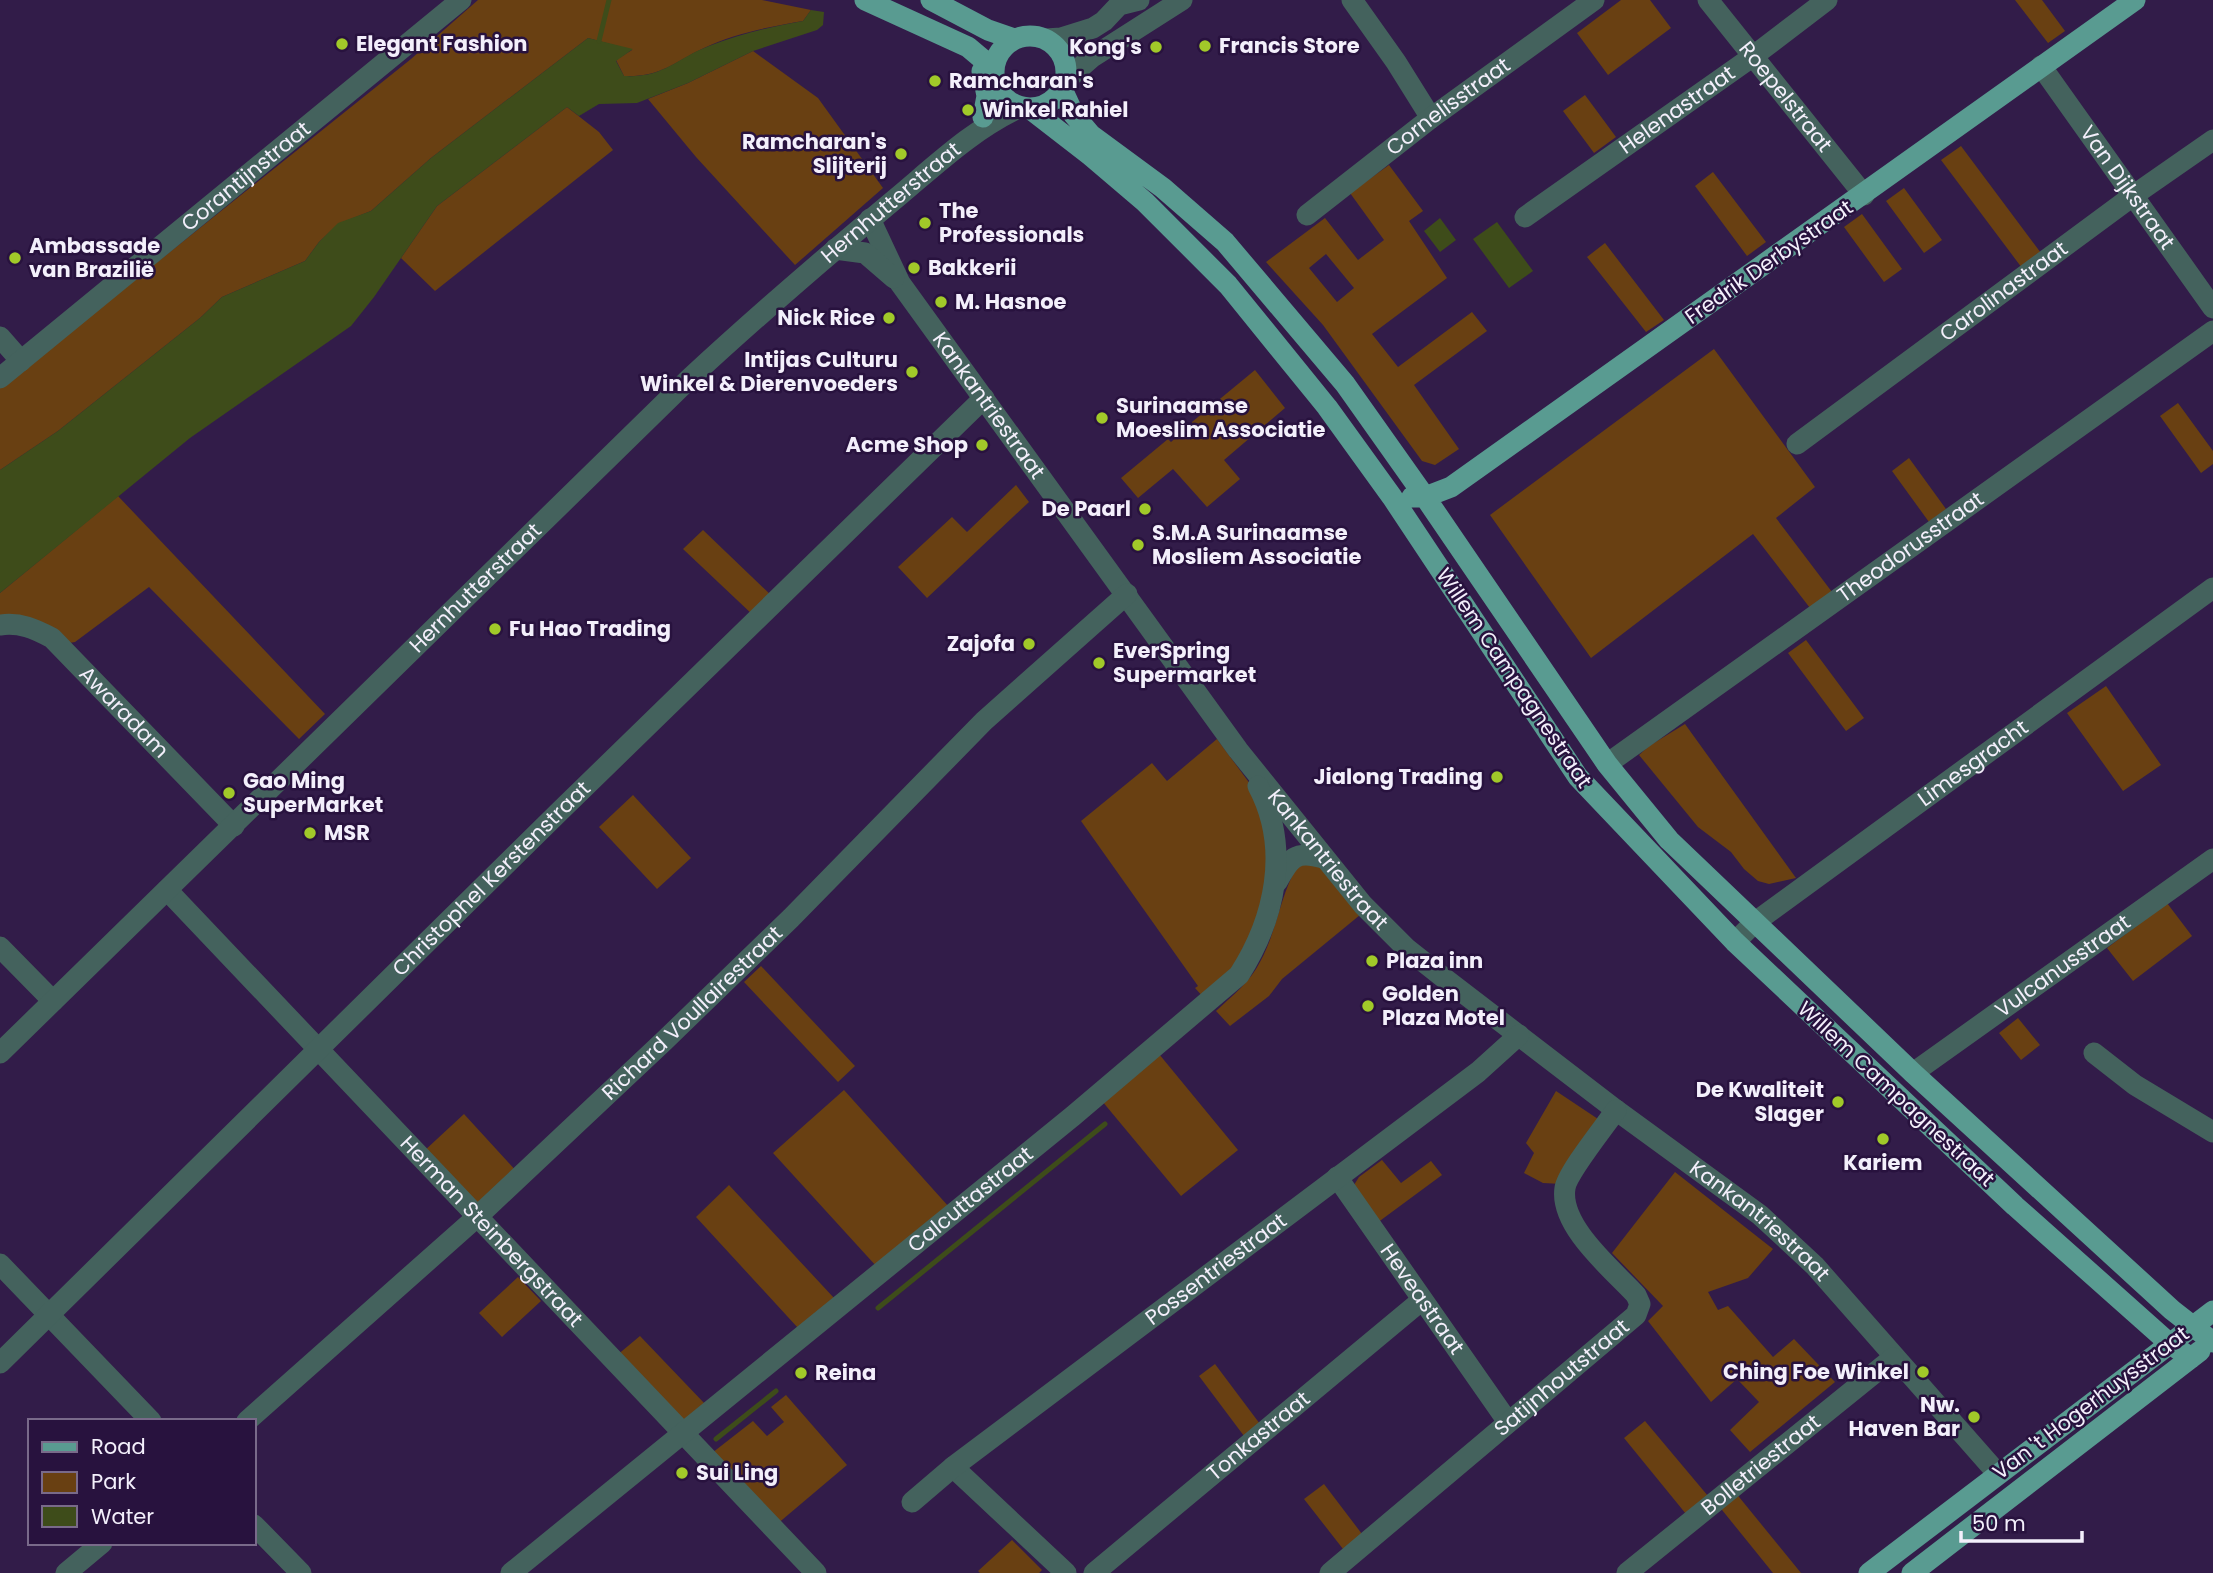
<svg xmlns="http://www.w3.org/2000/svg" width="2213" height="1573" font-family="Poppins,sans-serif">
	<style>
		.green { fill: #694012; fill-rule: evenodd }
		.water { fill: #3e4c1a }
		.lines { fill: none; stroke-linecap: round; stroke-linejoin: round }
		.stream { stroke: #3e4c1a; stroke-width: 5 }
		.minor { stroke: #44625d; stroke-width: 21 }
		.major { stroke: #599b91; stroke-width: 21 }
		.poi-dot { fill: #a1c929; stroke: #28123e; stroke-width: 2.5 }
		.labels { text-anchor: middle; stroke-width: 5; stroke-linejoin: round; paint-order: stroke }
		.poi-label { font-size: 21px; font-weight: bold; fill: #f3effb; stroke: #28123e; text-anchor: start }
		.street-label { font-size: 21px; fill: #f3effb; stroke: #28123e }
	</style>
	<rect width="100%" height="100%" fill="#321c49"/>
	<path class="green" d="M478,0H762L811,10L803,21C769,27 735,33 704,48C672,63 662,77 624,76L616,60L632,50L588,38L431,158L371,211L338,224L319,242L305,261L222,297L200,318L58,431L0,470V388L411,59Z
		M1621,0H1650L1671,28L1608,75L1577,33Z
		M2015,0H2042L2065,31L2048,43Z
		M753,51L818,98L883,188L795,265L696,157L648,99L688,83Z
		M1585,95L1616,137L1594,153L1563,111Z
		M567,107L599,132L613,150L435,291L401,258L437,206Z
		M1961,146L2041,253L2022,268L1941,160Z
		M1389,165L1423,211L1409,221L1447,278L1372,334L1398,367L1472,312L1487,331L1414,385L1459,449L1435,465L1422,461L1323,325L1266,262L1325,218L1358,260L1384,240L1350,193ZM1326,254L1354,288L1337,302L1309,268Z
		M1713,172L1766,242L1747,256L1695,186Z
		M1904,188L1942,240L1924,253L1886,201Z
		M1862,214L1902,269L1884,282L1844,227Z
		M1605,243L1664,320L1646,332L1587,257Z
		M1714,349L1815,487L1776,518L1832,592L1810,608L1753,534L1591,658L1490,515Z
		M1255,370L1285,408L1224,460L1240,479L1207,507L1173,469L1138,498L1121,478L1168,439L1171,442L1192,424V422Z
		M2178,403L2213,451V464L2201,473L2160,416Z
		M1909,458L1946,509L1929,522L1892,471Z
		M1016,485L1029,502L927,598L898,567L952,517L967,532Z
		M118,496L325,714L299,739L149,587L75,642L63,644L0,621V593Z
		M703,530L773,597L754,616L683,549Z
		M1806,640L1864,718L1846,731L1788,653Z
		M2106,686L2161,765L2123,791L2067,713Z
		M1685,724L1796,878L1769,884L1758,881L1744,869L1731,852L1698,827L1639,755L1649,746Z
		M1217,739L1256,792L1268,832L1264,908L1232,969L1205,999L1195,988L1198,986L1081,821L1152,763L1167,781Z
		M633,795L691,858L657,889L599,827Z
		M1313,861L1329,875L1360,915L1282,979L1269,996L1230,1026L1216,1011C1232,996 1250,982 1260,962C1277,931 1280,895 1298,865Z
		M2167,903L2192,936L2133,981L2107,948Z
		M761,966L855,1066L838,1082L744,982Z
		M2018,1018L2040,1045L2021,1060L1999,1033Z
		M1159,1054L1238,1150L1181,1196L1102,1101Z
		M844,1090L949,1207L877,1267L773,1153Z
		M1556,1091L1604,1123L1562,1184L1543,1183L1524,1173L1534,1153L1526,1143Z
		M464,1114L518,1173L477,1205L423,1152Z
		M1382,1160L1401,1183L1431,1161L1442,1175L1377,1223L1354,1185L1359,1177Z
		M1675,1172L1773,1249L1748,1278L1708,1292L1718,1310L1728,1306L1773,1357L1794,1339L1835,1382L1750,1452L1730,1430L1759,1402L1737,1379L1711,1402L1648,1321L1663,1306L1612,1253Z
		M729,1185L834,1298L798,1328L696,1217Z
		M518,1277L541,1301L502,1337L479,1313Z
		M640,1336L705,1404L683,1422L616,1356Z
		M1215,1364L1260,1424L1244,1436L1199,1376Z
		M786,1395L847,1465L776,1525L712,1453L753,1421L767,1436L784,1422L771,1407Z
		M1645,1421L1708,1496L1686,1514L1624,1438Z
		M1324,1484L1362,1534L1343,1549L1304,1499Z
		M1735,1492L1801,1573H1773L1718,1505Z
		M1012,1540L1042,1570L1039,1573H980L978,1571Z"/>
	<path class="water" d="M811,10L824,12L823,25L817,30L753,51L688,83L637,103L599,104L579,116L567,107L437,206L374,297L351,326L190,438L0,593V470L58,431L200,318L222,297L305,261L319,242L338,223L371,211L431,158L588,38L633,49L616,61L624,76C664,78 675,59 709,46C740,34 770,27 803,21Z
		M1440,218L1456,240L1440,252L1424,231Z
		M1497,222L1533,271L1509,288L1473,239Z"/>
	<g class="lines">
		<path class="stream" d="M599,41L609,0
			M878,1308L1105,1124
			M716,1439L776,1391"/>
		<g class="minor">
			<path d="M1352,0L1396,62L1431,118"/>
			<path id="s1" d="M1708,0L1864,195"/>
			<path d="M1046,39L1061,38L1093,28L1104,21L1119,5L1139,0"/>
			<path id="s2" d="M2041,66L2213,308"/>
			<path d="M1066,80L1091,58L1182,0"/>
			<path id="s3" d="M1307,215L1431,118L1594,0"/>
			<path id="s4" d="M1525,217L1752,57L1827,0"/>
			<path id="s5" d="M870,219L900,283L1238,750L1363,905L1406,948L1444,978L1616,1110L1760,1215L1815,1266L1998,1474"/>
			<path d="M835,249L865,253L894,278"/>
			<path d="M0,337L21,361"/>
			<path id="s6" d="M0,378L461,0"/>
			<path id="s7" d="M1797,444L2134,195L2213,140"/>
			<path id="s8" d="M0,625C20,622 35,629 52,638L234,826"/>
			<path id="s9" d="M1607,764L2213,331"/>
			<path d="M1277,882C1290,858 1295,850 1323,858"/>
			<path id="s10" d="M167,890L816,1573"/>
			<path id="s11" d="M1735,942L1754,923L2213,588"/>
			<path d="M0,947L53,1001"/>
			<path id="s12" d="M0,1053L688,380C757,316 828,255 900,195C938,163 975,128 1021,107"/>
			<path d="M2094,1053L2135,1085L2213,1132"/>
			<path id="s13" d="M1913,1073L2213,859"/>
			<path id="s14" d="M1337,1177L1508,1422"/>
			<path d="M0,1264L151,1421"/>
			<path id="s15" d="M0,1363L560,811L984,398"/>
			<path id="s16" d="M247,1421L478,1216L664,1041L791,918L984,721L1127,594"/>
			<path d="M953,1467L1066,1573"/>
			<path id="s17" d="M912,1502L953,1467L1478,1072L1519,1035"/>
			<path d="M254,1525L301,1573"/>
			<path d="M66,1573L102,1543"/>
			<path id="s18" d="M511,1573L1073,1116L1239,975C1275,919 1291,848 1258,786"/>
			<path id="s19" d="M1094,1573L1422,1300"/>
			<path id="s20" d="M1330,1573L1636,1315L1640,1304L1636,1295C1612,1269 1559,1226 1565,1188C1567,1173 1605,1126 1616,1110"/>
			<path id="s21" d="M1627,1573L1893,1358"/>
		</g>
		<path class="major" d="M865,0L968,47L993,68
			M931,0L988,30L1014,39
			M994 72a36 36 0 1 1 72 0a36 36 0 1 1-72 0Z
			M982,71L987,96L983,117
			M1062,89L1074,115L1091,135L1163,188L1225,242L1345,384L1425,497L1607,764L1669,840L1913,1073L2172,1310L2213,1342
			M1029,108L1091,156L1145,202L1228,285L1327,407L1392,497L1578,777L1735,942L2015,1206L2169,1343L2191,1358
			M1412,497H1425L1451,487L2135,0
			M1869,1573L2213,1311
			M1912,1573L2200,1351"/>
	</g>
	<g class="poi-dot">
		<circle cx="342" cy="44" r="7"/>
		<circle cx="1205" cy="46" r="7"/>
		<circle cx="1156" cy="47" r="7"/>
		<circle cx="935" cy="81" r="7"/>
		<circle cx="968" cy="110" r="7"/>
		<circle cx="901" cy="154" r="7"/>
		<circle cx="925" cy="223" r="7"/>
		<circle cx="15" cy="258" r="7"/>
		<circle cx="914" cy="268" r="7"/>
		<circle cx="941" cy="302" r="7"/>
		<circle cx="889" cy="318" r="7"/>
		<circle cx="912" cy="372" r="7"/>
		<circle cx="1102" cy="418" r="7"/>
		<circle cx="982" cy="445" r="7"/>
		<circle cx="1145" cy="509" r="7"/>
		<circle cx="1138" cy="545" r="7"/>
		<circle cx="495" cy="629" r="7"/>
		<circle cx="1029" cy="644" r="7"/>
		<circle cx="1099" cy="663" r="7"/>
		<circle cx="1497" cy="777" r="7"/>
		<circle cx="229" cy="793" r="7"/>
		<circle cx="310" cy="833" r="7"/>
		<circle cx="1372" cy="961" r="7"/>
		<circle cx="1368" cy="1006" r="7"/>
		<circle cx="1838" cy="1102" r="7"/>
		<circle cx="1883" cy="1139" r="7"/>
		<circle cx="1923" cy="1372" r="7"/>
		<circle cx="801" cy="1373" r="7"/>
		<circle cx="1974" cy="1417" r="7"/>
		<circle cx="682" cy="1473" r="7"/>
	</g>
	<g class="labels">
		<g class="poi-label">
			<text x="356" y="51">Elegant Fashion</text>
			<text x="1219" y="53">Francis Store</text>
			<text x="1142" y="54" text-anchor="end">Kong's</text>
			<text x="949" y="88">Ramcharan's</text>
			<text x="982" y="117">Winkel Rahiel</text>
			<text x="887" y="149" text-anchor="end">Ramcharan's<tspan x="887" dy="24">Slijterij</tspan></text>
			<text x="939" y="218">The<tspan x="939" dy="24">Professionals</tspan></text>
			<text x="29" y="253">Ambassade<tspan x="29" dy="24">van Brazilië</tspan></text>
			<text x="928" y="275">Bakkerii</text>
			<text x="955" y="309">M. Hasnoe</text>
			<text x="875" y="325" text-anchor="end">Nick Rice</text>
			<text x="898" y="367" text-anchor="end">Intijas Culturu<tspan x="898" dy="24">Winkel &amp; Dierenvoeders</tspan></text>
			<text x="1116" y="413">Surinaamse<tspan x="1116" dy="24">Moeslim Associatie</tspan></text>
			<text x="968" y="452" text-anchor="end">Acme Shop</text>
			<text x="1131" y="516" text-anchor="end">De Paarl</text>
			<text x="1152" y="540">S.M.A Surinaamse<tspan x="1152" dy="24">Mosliem Associatie</tspan></text>
			<text x="509" y="636">Fu Hao Trading</text>
			<text x="1015" y="651" text-anchor="end">Zajofa</text>
			<text x="1113" y="658">EverSpring<tspan x="1113" dy="24">Supermarket</tspan></text>
			<text x="1483" y="784" text-anchor="end">Jialong Trading</text>
			<text x="243" y="788">Gao Ming<tspan x="243" dy="24">SuperMarket</tspan></text>
			<text x="324" y="840">MSR</text>
			<text x="1386" y="968">Plaza inn</text>
			<text x="1382" y="1001">Golden<tspan x="1382" dy="24">Plaza Motel</tspan></text>
			<text x="1824" y="1097" text-anchor="end">De Kwaliteit<tspan x="1824" dy="24">Slager</tspan></text>
			<text x="1883" y="1170" text-anchor="middle">Kariem</text>
			<text x="1909" y="1379" text-anchor="end">Ching Foe Winkel</text>
			<text x="815" y="1380">Reina</text>
			<text x="1960" y="1412" text-anchor="end">Nw.<tspan x="1960" dy="24">Haven Bar</tspan></text>
			<text x="696" y="1480">Sui Ling</text>
		</g>
		<g class="street-label">
			<text dy="7" stroke="none"><textPath href="#s1" startOffset="124">Roepelstraat</textPath></text>
			<text dy="7" stroke="none"><textPath href="#s3" startOffset="178">Cornelisstraat</textPath></text>
			<text dy="7" stroke="none"><textPath href="#s4" startOffset="186">Helenastraat</textPath></text>
			<text dy="7" stroke="none"><textPath href="#s6" startOffset="318">Corantijnstraat</textPath></text>
			<text dy="7" stroke="none"><textPath href="#s2" startOffset="149">Van Dijkstraat</textPath></text>
			<text dy="7" stroke="none"><textPath href="#s12" startOffset="1232">Hernhutterstraat</textPath></text>
			<text transform="translate(1769 262) rotate(-35)" y="7">Fredrik Derbystraat</text>
			<text dy="7" stroke="none"><textPath href="#s7" startOffset="257">Carolinastraat</textPath></text>
			<text dy="7" stroke="none"><textPath href="#s5" startOffset="222">Kankantriestraat</textPath></text>
			<text dy="7" stroke="none"><textPath href="#s9" startOffset="373">Theodorusstraat</textPath></text>
			<text dy="7" stroke="none"><textPath href="#s12" startOffset="665">Hernhutterstraat</textPath></text>
			<text transform="translate(1514 678) rotate(56)" y="7">Willem Campagnestraat</text>
			<text dy="7" stroke="none"><textPath href="#s8" startOffset="158">Awaradam</textPath></text>
			<text dy="7" stroke="none"><textPath href="#s11" startOffset="298">Limesgracht</textPath></text>
			<text dy="7" stroke="none"><textPath href="#s5" startOffset="789">Kankantriestraat</textPath></text>
			<text dy="7" stroke="none"><textPath href="#s15" startOffset="690">Christophel Kerstenstraat</textPath></text>
			<text dy="7" stroke="none"><textPath href="#s13" startOffset="184">Vulcanusstraat</textPath></text>
			<text dy="7" stroke="none"><textPath href="#s16" startOffset="604">Richard Voullairestraat</textPath></text>
			<text transform="translate(1896 1094) rotate(43)" y="7">Willem Campagnestraat</text>
			<text dy="7" stroke="none"><textPath href="#s18" startOffset="592">Calcuttastraat</textPath></text>
			<text dy="7" stroke="none"><textPath href="#s5" startOffset="1354">Kankantriestraat</textPath></text>
			<text dy="7" stroke="none"><textPath href="#s10" startOffset="471">Herman Steinbergstraat</textPath></text>
			<text dy="7" stroke="none"><textPath href="#s17" startOffset="383">Possentriestraat</textPath></text>
			<text dy="7" stroke="none"><textPath href="#s14" startOffset="149">Heveastraat</textPath></text>
			<text dy="7" stroke="none"><textPath href="#s20" startOffset="303">Satijnhoutstraat</textPath></text>
			<text transform="translate(2091 1403) rotate(-37)" y="7">Van 't Hogerhuysstraat</text>
			<text dy="7" stroke="none"><textPath href="#s19" startOffset="214">Tonkastraat</textPath></text>
			<text dy="7" stroke="none"><textPath href="#s21" startOffset="172">Bolletriestraat</textPath></text>
		</g>
	</g>
	<rect x="28" y="1419" width="228" height="126" fill="#28123e" stroke="#796a8a" stroke-width="2"/>
	<rect x="42" y="1442" width="35" height="10" fill="#599b91" stroke="#796a8a" stroke-width="2"/>
	<text x="91" y="1454" font-size="21" fill="#f3effb">Road</text>
	<rect x="42" y="1472" width="35" height="21" fill="#694012" stroke="#796a8a" stroke-width="2"/>
	<text x="91" y="1489" font-size="21" fill="#f3effb">Park</text>
	<rect x="42" y="1506" width="35" height="21" fill="#3e4c1a" stroke="#796a8a" stroke-width="2"/>
	<text x="91" y="1524" font-size="21" fill="#f3effb">Water</text>
	<path d="M1961 1531v10h121v-10" fill="none" stroke="#f3effb" stroke-width="3.5"/>
	<text x="1972" y="1531" font-size="21" fill="#f3effb" stroke="#28123e" stroke-width="5" paint-order="stroke">50 m</text>
</svg>
